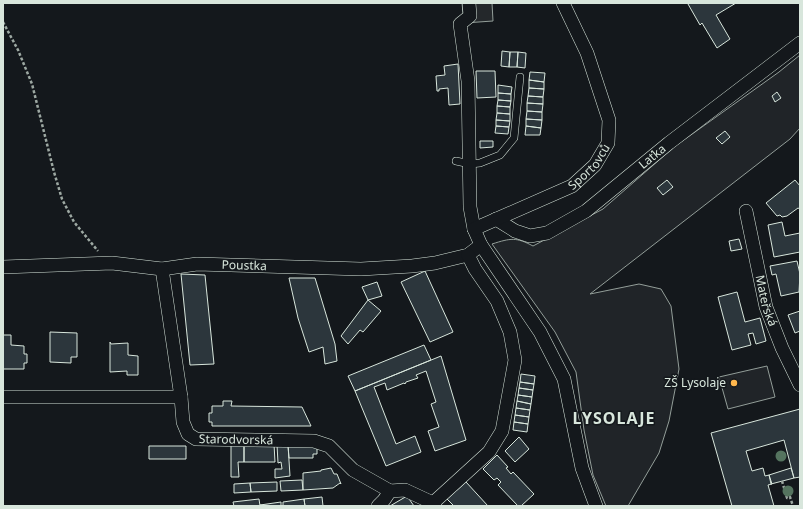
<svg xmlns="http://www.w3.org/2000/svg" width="803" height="509" font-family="'Noto Sans',sans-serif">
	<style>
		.green { fill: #202428; stroke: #939e99 }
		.parking { fill: #24282b; stroke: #939e99 }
		.building { fill: #2c363c; stroke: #d8e6dc }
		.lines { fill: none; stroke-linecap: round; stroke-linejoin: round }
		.lane-casing { stroke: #d8e6dc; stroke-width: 8 }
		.street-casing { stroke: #d8e6dc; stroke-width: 14 }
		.path { stroke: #9da8a2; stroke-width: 2.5; stroke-dasharray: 3 2; stroke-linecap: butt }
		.lane { stroke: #14181c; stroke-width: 7 }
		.street { stroke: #14181c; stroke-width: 13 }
		.tree { fill: #55745f }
		.poi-dot { fill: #ffb74d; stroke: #14181c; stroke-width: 1.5 }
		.labels { text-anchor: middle; stroke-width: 3; stroke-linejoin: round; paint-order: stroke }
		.street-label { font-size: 12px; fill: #d8e6dc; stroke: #14181c }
		.poi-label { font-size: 12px; fill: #d8e6dc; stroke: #14181c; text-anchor: end }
		.district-label { font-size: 16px; font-weight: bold; letter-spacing: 1px; fill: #d8e6dc; stroke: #14181c }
	</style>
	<rect width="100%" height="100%" fill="#14181c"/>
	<path class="green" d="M800,55V128L790,139L590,294L639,284L661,289L671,306L679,369L669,421L659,453L628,506H606L593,475L584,430L576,372L555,332L492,244C511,238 516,237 533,246L603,209L674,147L779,72Z
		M767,366L775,397L728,409L719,377Z"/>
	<path class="parking" d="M462,3H492L493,21L464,23Z"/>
	<path class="building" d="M689,3H736L716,15L730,39L717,48L702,23L700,25L688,4Z
		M502,51L510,52L509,67L501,66Z
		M510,52H518L517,67H509Z
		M518,52L526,53L525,68L517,67Z
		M458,64L460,104L449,105L448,88L439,89V91H437L436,76L445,75L444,66Z
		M476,71H495L496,97L477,98Z
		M530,72L545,73L544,82L529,80Z
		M529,80L544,82V89L529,88Z
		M498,85L512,87L511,94L498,93Z
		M529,88L544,89L543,97L528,96Z
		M777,92L781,98L775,102L772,96Z
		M498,93L511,94V101L498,100Z
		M528,96L543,97V104L527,103Z
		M498,100L511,101L510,107L497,106Z
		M527,103L543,104L542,112L527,111Z
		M497,106L510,107V114L497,113Z
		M527,111L542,112V120L526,119Z
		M497,113L510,114V121L496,120Z
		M526,119L542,120L541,128L526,126Z
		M496,120L510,121L509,127L496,126Z
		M496,126L509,127L508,134L495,133Z
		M526,126L541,128L540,135H525Z
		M725,131L730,137L722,144L716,138Z
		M480,141H493V147L480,148Z
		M667,180L673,187L663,195L657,188Z
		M795,180L800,186V209L798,208L787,216L782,217L780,215L777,216L766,203Z
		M782,222L785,236L800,233V252L774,257L768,225Z
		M739,239L742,249L731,251L729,241Z
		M797,261L800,274L799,292L781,296L776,274L772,275L770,266Z
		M425,271L453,332L430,342L401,282Z
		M181,274L205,275L214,364L190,365Z
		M289,278H315L335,344L337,361L325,364L323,347L309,352L298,318Z
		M377,282L382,296L368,300L362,287Z
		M737,292L745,322L760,318L766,341L756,344L753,333L748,334L751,345L732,350L718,297Z
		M368,300L381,311L363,332L360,330L348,344L341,336Z
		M800,311V331L795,333L788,315Z
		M50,332L77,333V357H71V363L50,362Z
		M3,335H11V345L24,346V354H27V363H24V369H3Z
		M110,342L111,344L128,343V355L138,356V375H127V371L110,372Z
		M424,345L431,360L355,391L348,376Z
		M441,356L466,440L435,451L428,431L439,427L431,404L436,402L426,371L416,375L418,378L406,382L405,384L404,383L387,390L385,383L374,387L396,444L415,436L421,452L386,466L355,391Z
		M521,374L535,376L534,384L520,382Z
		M520,382L534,384L533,390L519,388Z
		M519,388L533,390L532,397L518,395Z
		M518,395L532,397L531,404L517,401Z
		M223,401H232L231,406L302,407L311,426H212V422H209V413H212V406H223Z
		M517,401L531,404L530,410L516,408Z
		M516,408L530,410L529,417L515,415Z
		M800,409V477L794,478L784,440L746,451L752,471L763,468L765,476L769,475L772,484L768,485L774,506H732L711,433Z
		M515,415L529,417L528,424L514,422Z
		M514,422L528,424L527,432L513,430Z
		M519,437L529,449L515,462L505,451Z
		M231,444H244V462H238L239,477H231Z
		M244,444H274L275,462H244Z
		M277,445H288L290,476L275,478V469H282L281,462L278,463Z
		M288,445L317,446V454H313V458H289Z
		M149,446H186V459H149Z
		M497,455L508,467L506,468L511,474L513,472L534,494L521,506H518L498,485L501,482L497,478L494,480L483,469Z
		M331,468L334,474H337L341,484L340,483L333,488L303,490V473L321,471V470Z
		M791,468L794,478L771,484L769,475Z
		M302,480L303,490L281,491L280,481Z
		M277,482V491L251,492L250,483Z
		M466,482L488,506H454L447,499Z
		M250,483L251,492L234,493V484Z
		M407,496L414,506H390Z
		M322,497L323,506H305L304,499Z
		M259,499L260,506H234L233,502Z
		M304,499L305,506H283V502Z
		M281,502V506L260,505Z"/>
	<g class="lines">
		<defs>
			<path id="lane" d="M456,161L470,164L480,163L500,155L514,138L520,77"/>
			<g id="street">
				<path d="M469,3L470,16L460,24L468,81L470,207L474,229L481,245L540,332L564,379L582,468L596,506"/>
				<path id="s1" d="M746,211L766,307L782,348L800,385"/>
				<path id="s2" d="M496,219L515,231L530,236L547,233L586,211L669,143L800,43"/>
				<path id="s3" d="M474,229L572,186L595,165L608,143L609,120L587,53L563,3"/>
				<path id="s4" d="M3,267L112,263L162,269L197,264L361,269L412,266L435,263L468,255L481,245"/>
				<path id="s5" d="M162,269L181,397L183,422L188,434L196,439L314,441L329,446L353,470L390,491L405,490L433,503L435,506"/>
				<path d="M3,397H181"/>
				<path d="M433,503L489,452L502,431L515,360L510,332L497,301L475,269L468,255"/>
				<path d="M378,506L384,500L390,491"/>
			</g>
		</defs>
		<use href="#lane" class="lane-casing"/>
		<use href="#street" class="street-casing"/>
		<path class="path" d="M3,22L18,50L32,84L54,172L62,199L74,222L98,251
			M782,481L787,498L790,497L793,506"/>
		<use href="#lane" class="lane"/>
		<use href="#street" class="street"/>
	</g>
	<g class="tree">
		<circle cx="781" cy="456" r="5.5"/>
		<circle cx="788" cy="491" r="5.5"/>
	</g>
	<circle class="poi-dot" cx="734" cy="383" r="4"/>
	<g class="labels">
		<g class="street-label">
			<text dy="4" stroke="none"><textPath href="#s2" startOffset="186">Laťka</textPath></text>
			<text dy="4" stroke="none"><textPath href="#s3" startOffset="133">Sportovců</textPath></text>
			<text dy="4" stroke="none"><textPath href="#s4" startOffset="242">Poustka</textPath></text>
			<text dy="4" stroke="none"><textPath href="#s1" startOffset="92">Mateřská</textPath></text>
			<text dy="4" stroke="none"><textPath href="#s5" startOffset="217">Starodvorská</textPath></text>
		</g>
		<g class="poi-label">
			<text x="726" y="387">ZŠ Lysolaje</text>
		</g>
		<g class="district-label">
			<text x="614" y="424">LYSOLAJE</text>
		</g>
	</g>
	<rect width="803" height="509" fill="none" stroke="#d8e6dc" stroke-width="8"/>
</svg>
